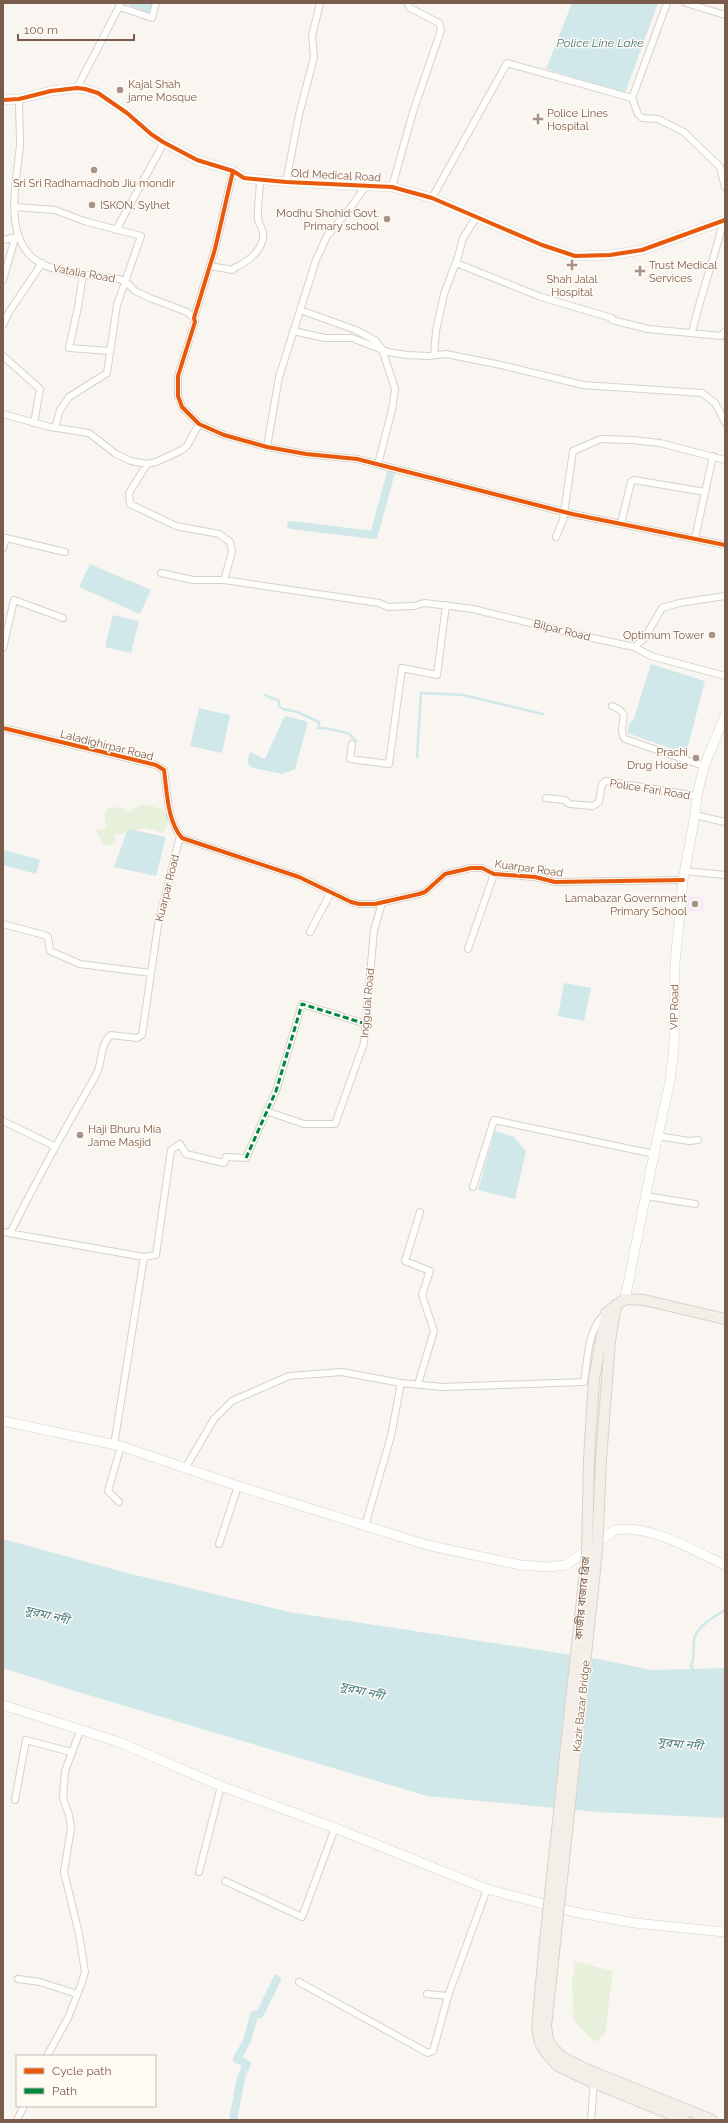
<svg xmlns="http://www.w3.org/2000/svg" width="728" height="2123" font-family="Raleway,'Noto Sans Bengali',sans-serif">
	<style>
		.education { fill: #f6eef6 }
		.green { fill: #e7f0db }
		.water { fill: #d0e8ea }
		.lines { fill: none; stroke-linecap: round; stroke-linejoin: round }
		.stream { stroke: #d0e8ea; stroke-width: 2.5 }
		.canal { stroke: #d0e8ea; stroke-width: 8 }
		.street-casing { stroke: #d7d1cb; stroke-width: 8 }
		.secondary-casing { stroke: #d9d2cb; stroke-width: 10 }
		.primary-casing { stroke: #dad1cc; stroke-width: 12 }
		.street { stroke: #fefefd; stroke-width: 6 }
		.secondary { stroke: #fefefd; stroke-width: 9 }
		.primary { stroke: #f3eee8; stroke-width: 10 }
		.primary-bridge-casing { stroke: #dad1cc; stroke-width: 12; stroke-linecap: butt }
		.primary-bridge { stroke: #f3eee8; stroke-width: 10 }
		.quiet { stroke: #00873e; stroke-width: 3; stroke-dasharray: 6 3; stroke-linecap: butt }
		.cycleway-casing { stroke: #fffaf3; stroke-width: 6 }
		.cycleway { stroke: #e8590c; stroke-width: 4 }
		.poi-dot { fill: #a69286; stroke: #fffaf3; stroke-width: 1.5 }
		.labels { text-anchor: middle; stroke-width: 3; stroke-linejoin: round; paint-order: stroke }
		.poi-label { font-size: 11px; fill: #7a5c4d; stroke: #fffaf3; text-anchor: start }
		.street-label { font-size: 11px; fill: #7a5c4d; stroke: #fffaf3 }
		.water-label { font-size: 12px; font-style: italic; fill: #437c86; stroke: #fffaf3 }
	</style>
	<rect width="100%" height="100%" fill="#f9f5f0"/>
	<path class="education" d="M687,896L705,897L704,912L686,911Z"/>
	<path class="green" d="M141,804L163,809L170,819L163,833L145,828L114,835L116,842L112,845H105L94,829L103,830L106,828L104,814L109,807L123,808L128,813Z
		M574,1961L613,1971L605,2033L595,2042L574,2021L572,1979L574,1974Z"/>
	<path class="water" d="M129,3H153L150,13L128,5Z
		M572,3H658L625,93L546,69Z
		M90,564L151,590L140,614L79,587Z
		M113,615L139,621L131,653L105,647Z
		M651,664L705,681L686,754L627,733L630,721H633Z
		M199,708L230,715L222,753L190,746Z
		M287,716L308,722L295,769L282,774L250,767L247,760L250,752L265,759L284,717Z
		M128,829L166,837L156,876L114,867Z
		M4,850L40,860L36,874L3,865Z
		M564,983L591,988L584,1021L558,1016Z
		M495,1131L514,1137L526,1151L515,1199L478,1190Z
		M3,1539L127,1573L289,1612L598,1659L652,1670L725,1668V1818L598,1812L427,1796L75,1691L3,1668Z"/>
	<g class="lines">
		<path class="stream" d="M265,695L279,701V706L283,709L297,712L319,722L318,728C322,727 345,732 349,734C352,736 353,738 356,741
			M417,757L421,693L463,695L543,714
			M695,1672L691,1666C695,1657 693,1650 694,1641C695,1627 714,1617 725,1610"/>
		<path class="canal" d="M291,525L374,535L391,472
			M233,2120L241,2078L247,2064L237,2059L247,2041L254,2015L260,2014L277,1979"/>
		<defs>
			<path id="street" d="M667,3L632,98L638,114L642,118L658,119L684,132L720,167L725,187
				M686,3L725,15
				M120,7L152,18L156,3
				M77,88L121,3
				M19,99C19,114 20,129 20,145C17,181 0,245 44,265C67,275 94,275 119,279L126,282L135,291L150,298L187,312L194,318
				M233,171L215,249L194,318L195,322L178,376V396L182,407L199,424L224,435L267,447L306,454L357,459L572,514L725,545
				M286,182L299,115L314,57L312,36L320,3
				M392,187L413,112L441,30L439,23L410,8L407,3
				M432,198L507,63L632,98
				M14,207L55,210L84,221L141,236L117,305L107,373L69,397L60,410L55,428
				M116,230L160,150L163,142
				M3,240L18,237
				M456,263L541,297L612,318V320L648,329L721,336L725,331
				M210,266L233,270L234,268C248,262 265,249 263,232C262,228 259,224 258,220C257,207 260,192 260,180
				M83,274L78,307L69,348L110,351
				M3,280L15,238
				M300,310L356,330L376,341L382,349L395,389L392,410L378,464
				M3,325L9,312L42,263
				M293,331L325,338H352L388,352L407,355L428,356L446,354L501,365L583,385L702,393L715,403L725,422
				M692,333C700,295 715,259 723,221
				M434,355L436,331L444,294L458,257L463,238L476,218
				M3,356L40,389L34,423
				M3,414L50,427L89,433L116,454L131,461L147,464L156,462L182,450L187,446L199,424
				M267,447L279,377L316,260L327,236L351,207L365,187
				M147,464L129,493L130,504L176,526L219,534L230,542L232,552L224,580
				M621,523L631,482L634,480L705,492
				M556,537L563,520L573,451L601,439L632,440L660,443L725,460
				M695,538L713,456
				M3,548L6,538L65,552
				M161,573L193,580H224L379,603L388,607L414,606L424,603L473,609L579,635L634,647L644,639L662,608L679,603L725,596
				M634,647L651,656L725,676
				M3,648L14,600L63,618
				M612,706C635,714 615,726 625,739L704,766
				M3,728L156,765L164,770C167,791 167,821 182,838L299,877L351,902L359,904H375L419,894L425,892L445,874L471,868H482L494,874L535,877L555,882L683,880
				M352,744L350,759L389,764L402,668L437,675L446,605
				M546,798L565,800L569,804L593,806L599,802L602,784L606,781L697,796
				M695,815L725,822
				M684,871L725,875
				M3,924L44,935L48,937L50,951L80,964L151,973
				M310,932L331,892
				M468,949L494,874
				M266,1111L304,1124H335L364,1043L374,930L382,903
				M3,1121L54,1146
				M658,1136L689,1141L698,1140
				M473,1187L494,1120L654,1154
				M646,1196L695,1204
				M3,1232L144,1257L156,1255L171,1150L180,1144L186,1154L224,1163L226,1157L246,1158L276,1091L302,1004L366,1024
				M10,1233C37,1180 65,1128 95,1077C103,1065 99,1044 111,1035L137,1038L142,1035L158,925L180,836
				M418,1384L434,1331L422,1295L430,1271L405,1261L420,1212
				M114,1445L144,1257
				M186,1467L214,1419L232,1401L289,1376L342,1372L401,1383L443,1387L584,1382C588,1360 587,1328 606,1313
				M119,1502L108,1491L121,1446
				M365,1526L391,1436L401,1383
				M219,1544L238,1486
				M15,1800L26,1740L71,1752
				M199,1872L221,1786
				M225,1881L302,1917L335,1828
				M18,1979L40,1982L77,1994
				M299,1982L428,2053L433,2051L448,1996L487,1889
				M427,1994L448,1996
				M47,2056L68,2018L81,1985L85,1972L79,1934L64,1872L71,1828L69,1815L63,1798L65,1771L80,1731
				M17,2120L24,2106
				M591,2120L594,2082"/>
			<path id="secondary" d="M3,100L19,99L51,91L77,88L85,89L98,93L127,113L151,134L163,142L197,160L233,171L244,178L286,182L392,187L432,198L542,245L575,256L610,255L642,250L725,220
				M625,1299L654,1154L670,1081L674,1047L675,963L683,880L695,815L697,796L704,766L725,716
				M3,1421L121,1446L238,1486L427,1545L520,1565L547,1567L566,1565L615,1530C647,1523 695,1551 725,1565
				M3,1705L119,1742L221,1786L335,1828L487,1889L574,1912L635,1923L725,1932"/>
			<path id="primary" d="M589,1458L594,1379L606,1313L625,1299L644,1300L725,1319
				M601,1459L610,1341L616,1305
				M544,1951L537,2027L540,2043L547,2054L558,2066L594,2083L685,2120
				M554,1952L546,2026L548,2040L554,2049L562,2057L586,2069L712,2120"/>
		</defs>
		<use href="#street" class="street-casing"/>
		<use href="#secondary" class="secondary-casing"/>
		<use href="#primary" class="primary-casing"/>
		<use href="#street" class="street"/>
		<use href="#secondary" class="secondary"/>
		<use href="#primary" class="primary"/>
		<defs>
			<path id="primary-bridge" d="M544,1951L587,1552L589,1458
				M554,1952L597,1552L601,1459"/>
		</defs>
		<use href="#primary-bridge" class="primary-bridge-casing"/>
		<use href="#primary-bridge" class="primary-bridge"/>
		<path class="quiet" d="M246,1158L276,1091L302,1004L366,1024"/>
		<defs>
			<path id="cycleway" d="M3,100L19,99L51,91L77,88L85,89L98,93L127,113L151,134L163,142L197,160L233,171L244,178L286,182L392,187L432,198L542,245L575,256L610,255L642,250L725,220
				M233,171L215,249L194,318L195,322L178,376V396L182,407L199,424L224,435L267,447L306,454L357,459L572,514L725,545
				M3,728L156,765L164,770C167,791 167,821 182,838L299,877L351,902L359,904H375L419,894L425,892L445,874L471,868H482L494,874L535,877L555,882L683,880"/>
		</defs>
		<use href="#cycleway" class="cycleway-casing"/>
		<use href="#cycleway" class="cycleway"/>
	</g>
	<g class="poi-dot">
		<circle cx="120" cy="90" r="4"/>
		<path d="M536 113h4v4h4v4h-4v4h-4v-4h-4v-4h4z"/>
		<circle cx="94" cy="170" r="4"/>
		<circle cx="92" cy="205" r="4"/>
		<circle cx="387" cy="219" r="4"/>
		<path d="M570 259h4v4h4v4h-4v4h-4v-4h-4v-4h4z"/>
		<path d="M638 265h4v4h4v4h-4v4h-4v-4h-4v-4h4z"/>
		<circle cx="712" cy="635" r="4"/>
		<circle cx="696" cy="758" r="4"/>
		<circle cx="695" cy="904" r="4"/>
		<circle cx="80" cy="1135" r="4"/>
	</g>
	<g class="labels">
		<g class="poi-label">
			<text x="128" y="88">Kajal Shah<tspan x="128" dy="13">jame Mosque</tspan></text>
			<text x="547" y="117">Police Lines<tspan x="547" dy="13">Hospital</tspan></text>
			<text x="94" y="187" text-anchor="middle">Sri Sri Radhamadhob Jiu mondir</text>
			<text x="100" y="209">ISKON, Sylhet</text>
			<text x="379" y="217" text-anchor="end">Modhu Shohid Govt.<tspan x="379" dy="13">Primary school</tspan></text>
			<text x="649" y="269">Trust Medical<tspan x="649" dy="13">Services</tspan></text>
			<text x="572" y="283" text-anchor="middle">Shah Jalal<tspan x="572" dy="13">Hospital</tspan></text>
			<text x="704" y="639" text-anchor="end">Optimum Tower</text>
			<text x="688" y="756" text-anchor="end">Prachi<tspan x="688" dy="13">Drug House</tspan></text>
			<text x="687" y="902" text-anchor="end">Lamabazar Government<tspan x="687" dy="13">Primary School</tspan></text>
			<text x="88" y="1133">Haji Bhuru Mia<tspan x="88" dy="13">Jame Masjid</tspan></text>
		</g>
		<g class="street-label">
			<text transform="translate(336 175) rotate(3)" y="4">Old Medical Road</text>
			<text transform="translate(84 273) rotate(10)" y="4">Vatalia Road</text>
			<text transform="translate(562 630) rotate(14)" y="4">Bilpar Road</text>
			<text transform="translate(107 745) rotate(14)" y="4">Laladighirpar Road</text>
			<text transform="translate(650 789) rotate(9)" y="4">Police Fari Road</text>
			<text transform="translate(529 868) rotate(8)" y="4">Kuarpar Road</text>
			<text transform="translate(167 888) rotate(-76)" y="4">Kuarpar Road</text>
			<text transform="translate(367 1003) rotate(-85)" y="4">Inggulal Road</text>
			<text transform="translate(674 1007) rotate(-89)" y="4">VIP Road</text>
			<text transform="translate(582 1598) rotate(-85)" y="4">কাজীর বাজার ব্রিজ</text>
			<text transform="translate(581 1706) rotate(-84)" y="4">Kazir Bazar Bridge</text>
		</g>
		<g class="water-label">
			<text x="600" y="47">Police Line Lake</text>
			<text transform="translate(47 1615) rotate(14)" y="4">সুরমা নদী</text>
			<text transform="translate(362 1691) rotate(14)" y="4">সুরমা নদী</text>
			<text transform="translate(680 1744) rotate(6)" y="4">সুরমা নদী</text>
		</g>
	</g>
	<rect width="728" height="2123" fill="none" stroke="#7a5c4d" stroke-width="8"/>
	<rect x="16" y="2055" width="140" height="52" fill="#fffaf3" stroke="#cabbb1"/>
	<rect x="24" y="2068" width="20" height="6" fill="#e8590c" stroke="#cabbb1"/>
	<text x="52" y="2075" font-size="12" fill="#7a5c4d">Cycle path</text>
	<rect x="24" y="2088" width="20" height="6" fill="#00873e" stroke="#cabbb1"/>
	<text x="52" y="2095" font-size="12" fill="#7a5c4d">Path</text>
	<path d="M18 34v6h116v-6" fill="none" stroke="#7a5c4d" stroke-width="2"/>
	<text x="24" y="34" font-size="12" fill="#7a5c4d" stroke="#fffaf3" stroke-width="3" paint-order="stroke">100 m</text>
</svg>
